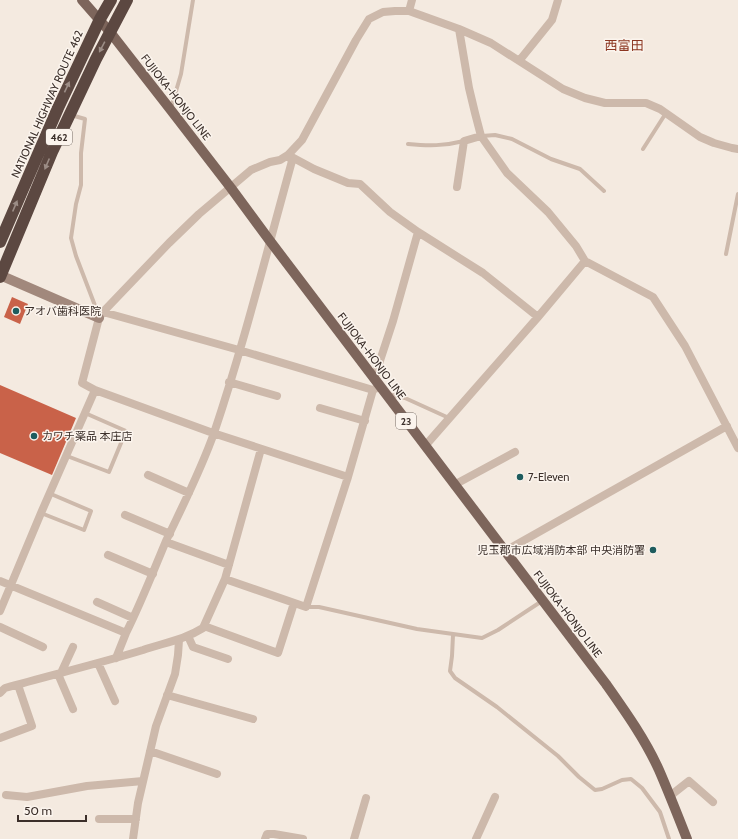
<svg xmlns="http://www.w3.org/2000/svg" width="738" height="839" font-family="Cabin,'Noto Sans JP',sans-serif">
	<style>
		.building { fill: #c96249 }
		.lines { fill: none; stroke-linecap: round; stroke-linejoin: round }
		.lane { stroke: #cdb9ab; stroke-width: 4 }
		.street { stroke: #cdb9ab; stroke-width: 8 }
		.secondary { stroke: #a1887c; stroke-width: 10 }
		.primary { stroke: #7d655b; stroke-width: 10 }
		.highway { stroke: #5c4841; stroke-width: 12 }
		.oneway { fill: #9c8d86 }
		.poi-dot { fill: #1e5c5e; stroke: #fbf4ed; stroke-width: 1.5 }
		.labels { text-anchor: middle; stroke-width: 3; stroke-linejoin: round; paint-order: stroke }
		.shield { fill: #fbf4ed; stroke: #756a64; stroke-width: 1 }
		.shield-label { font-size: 10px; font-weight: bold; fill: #3b2f2a }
		.street-label { font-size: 11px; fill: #3b2f2a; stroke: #fbf4ed }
		.poi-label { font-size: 11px; fill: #3b2f2a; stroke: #fbf4ed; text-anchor: start }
		.quarter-label { font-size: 13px; fill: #8c3621; stroke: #fbf4ed }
	</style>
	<rect width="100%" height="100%" fill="#f4eae0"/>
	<path class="building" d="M12,297L28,304L20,324L4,317Z
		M0,385L76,418L52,475L0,453Z"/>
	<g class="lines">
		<path class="lane" d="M171,108L181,74L193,0
			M71,115L85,119L81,153V185L76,204L71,238L76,256L99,316
			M482,136L495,135L512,139L551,159L580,169L604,191
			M408,144C429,146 444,146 464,141
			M643,149L666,113
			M726,254L738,194
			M388,394L405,398L449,418
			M67,456L109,472L126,431L85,413
			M41,513L84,530L91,511L51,494
			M306,607H319L417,629L482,638L498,630L542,601
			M453,635L452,656L450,671L455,678L497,707L558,756L579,777L595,790L602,789L622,780L631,779L642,788L660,812L669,839"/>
		<path class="street" d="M409,11L412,0
			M459,29L469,88L475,113L481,136L507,173L548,212L576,246L585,261L653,297L685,346L738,448
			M519,61L552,20L558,0
			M288,155L314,169L348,183L360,184L390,212L418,232L483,273L538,317
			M457,187L464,141L481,136
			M103,312L239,350L373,390L377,388
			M374,379L393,321L418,232
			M229,382L277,396
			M95,390L213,433L348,477L373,390
			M320,408L365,421
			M425,446L538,317L585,261
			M148,475L189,493
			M454,485L515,452
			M125,515L170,534
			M166,542L229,565
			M505,551L727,426
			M108,555L153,574
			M225,579L306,607L348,477
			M0,581L126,633L116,658
			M97,602L133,618
			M0,611L41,513L95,390L82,383L99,318L103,312L169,243L199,214L251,170L270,162L280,160L288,155L302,140L356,40L369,19L383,12L395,11H409L459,29L491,43L563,89L585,98L605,103H646L660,109L700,137L714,143L732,148L738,149
			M204,626L278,653L294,603
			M0,627L43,647
			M126,633C141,603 153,572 166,541C183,505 201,470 214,433C244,344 267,251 292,161L288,155
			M188,636L193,647L228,659
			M98,663L115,701
			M61,673L73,647
			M58,674L73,709
			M0,693L5,688C51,675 97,664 143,650C163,643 184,640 203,628L225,579L261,449
			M167,695L253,719
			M0,738L32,726L18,685
			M150,751L217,774
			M6,795L27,797L87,786L143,781
			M670,796L689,781L713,802
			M99,819H136
			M133,839L138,803L156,726L175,674L178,655L179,640
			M265,839L267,834H274L303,839
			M354,839L366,798
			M476,839L495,797"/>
		<path class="secondary" d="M0,275L99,318"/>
		<path class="primary" d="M82,0L110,32L170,109L231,188L270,241L606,684C625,711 645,739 659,770C669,793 678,816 687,839"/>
		<path class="highway" d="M0,242L58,108L100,19L111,0
			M0,277L52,152L70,114L96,59L127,0"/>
	</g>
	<defs><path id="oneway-solid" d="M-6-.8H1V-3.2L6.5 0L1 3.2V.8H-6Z"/></defs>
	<g class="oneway">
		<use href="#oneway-solid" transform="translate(102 47) rotate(118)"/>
		<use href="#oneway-solid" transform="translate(67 87) rotate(-65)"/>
		<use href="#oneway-solid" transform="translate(47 164) rotate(113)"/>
		<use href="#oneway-solid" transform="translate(15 206) rotate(-67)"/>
	</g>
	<g class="poi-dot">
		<circle cx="16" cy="311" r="4"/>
		<circle cx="34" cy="436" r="4"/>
		<circle cx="520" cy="477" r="4"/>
		<circle cx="653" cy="550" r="4"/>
	</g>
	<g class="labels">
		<g class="shield">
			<rect x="46" y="129" width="26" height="16" rx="3"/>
			<rect x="396" y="413" width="20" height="16" rx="3"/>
		</g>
		<g class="shield-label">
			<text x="59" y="141">462</text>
			<text x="406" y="425">23</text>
		</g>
		<g class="street-label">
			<text transform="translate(176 97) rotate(52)" y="4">FUJIOKA-HONJO LINE</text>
			<text transform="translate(47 104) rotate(-66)" y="4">NATIONAL HIGHWAY ROUTE 462</text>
			<text transform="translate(372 356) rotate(53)" y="4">FUJIOKA-HONJO LINE</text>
			<text transform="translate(568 614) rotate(53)" y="4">FUJIOKA-HONJO LINE</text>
		</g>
		<g class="poi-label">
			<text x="24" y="315">アオバ歯科医院</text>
			<text x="42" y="440">カワチ薬品 本庄店</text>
			<text x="528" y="481">7-Eleven</text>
			<text x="645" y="554" text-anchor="end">児玉郡市広域消防本部 中央消防署</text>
		</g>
		<g class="quarter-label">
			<text x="624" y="50">西富田</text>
		</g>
	</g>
	<path d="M18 815v6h68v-6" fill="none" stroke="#3b2f2a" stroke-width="2"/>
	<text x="24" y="815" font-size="12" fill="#3b2f2a" stroke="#fbf4ed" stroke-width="3" paint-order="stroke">50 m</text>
</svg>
